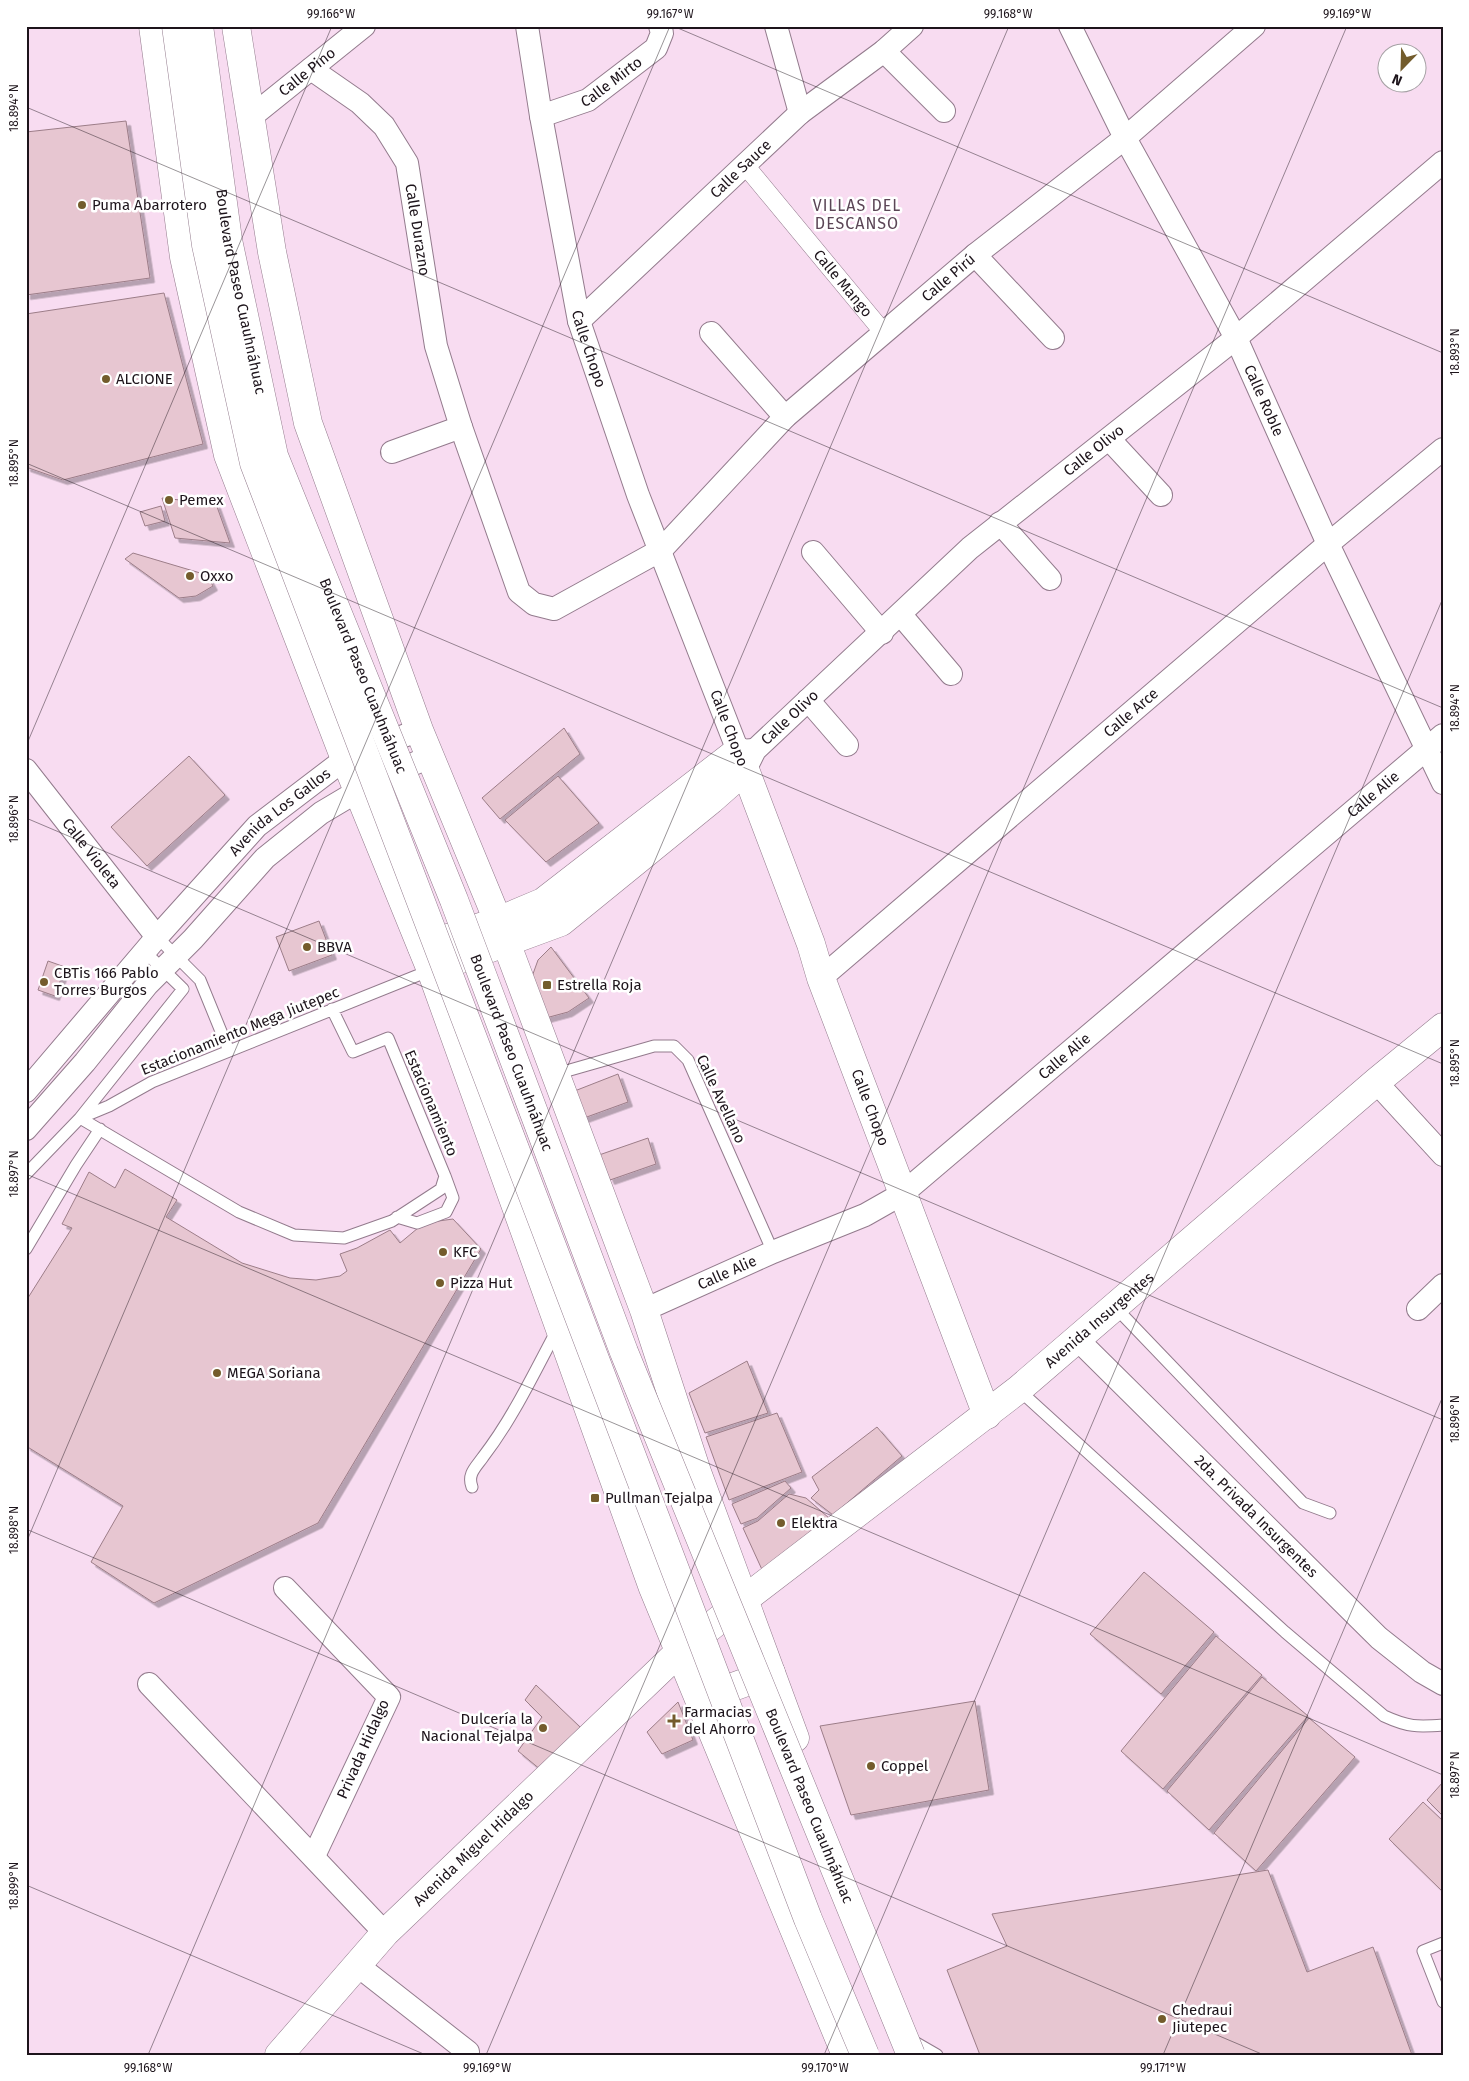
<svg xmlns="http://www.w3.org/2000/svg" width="1469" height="2081" font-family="'Fira Sans',sans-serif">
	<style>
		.building { fill: #e7c6d1; stroke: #9c7d88; filter: url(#shadow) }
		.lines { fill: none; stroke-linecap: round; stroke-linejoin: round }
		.service-casing { stroke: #937b8d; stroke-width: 13 }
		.pedestrian-casing { stroke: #937b8d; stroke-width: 19 }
		.minor-casing { stroke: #937b8d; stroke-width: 24 }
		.tertiary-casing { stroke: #937b8d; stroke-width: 29 }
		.service { stroke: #fff; stroke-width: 11 }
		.pedestrian { stroke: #fff; stroke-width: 18 }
		.minor { stroke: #fff; stroke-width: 22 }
		.tertiary { stroke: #fff; stroke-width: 28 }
		.primary-bridge-casing { stroke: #937b8d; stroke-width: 29; stroke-linecap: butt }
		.primary-bridge { stroke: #fff; stroke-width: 28 }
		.ticks { fill: none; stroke: #1d141b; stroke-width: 1; stroke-opacity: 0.45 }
		.poi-dot { fill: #735c2c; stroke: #fff; stroke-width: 2 }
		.labels { text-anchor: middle; stroke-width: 5; stroke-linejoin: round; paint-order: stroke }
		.street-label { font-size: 15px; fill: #1d141b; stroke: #fff }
		.poi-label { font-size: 15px; fill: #1d141b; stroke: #fff; text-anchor: start }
		.neighbourhood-label { font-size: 16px; letter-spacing: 1px; fill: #5b4556; stroke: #fff }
		.neatline { fill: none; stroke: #1d141b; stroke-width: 2 }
		.ticks-label { font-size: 12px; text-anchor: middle; fill: #1d141b }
	</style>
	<defs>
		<filter id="shadow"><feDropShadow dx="4.5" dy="4.5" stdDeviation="0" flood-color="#0004"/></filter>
	</defs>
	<rect width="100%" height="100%" fill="#f8dcf1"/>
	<path class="building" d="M126,121L150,278L26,295V132Z
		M164,293L203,444L63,480L26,467V314Z
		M162,498L216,504L230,543L175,538Z
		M161,506L165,521L145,526L140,512Z
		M133,553L207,575L213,586L196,596L179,598L125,559Z
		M564,728L580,754L500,819L482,798Z
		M189,756L225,795L147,866L111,827Z
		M558,776L599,823L546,862L505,820Z
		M319,921L332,955L289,971L276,937Z
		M551,947L589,998L568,1012L542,1019L529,985L538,960Z
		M48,961L65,967L55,996L38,990Z
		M618,1074L628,1102L584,1118L572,1092Z
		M648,1138L656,1164L610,1180L599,1155Z
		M125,1169L177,1200L166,1217L242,1263L290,1278L316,1280L340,1276L347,1271L340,1254L357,1248L390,1230L400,1243L424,1223L453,1219L481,1249L318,1523L154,1603L91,1562L123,1506L26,1446V1301L72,1228L62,1224L89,1172L115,1188Z
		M747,1361L768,1413L705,1433L689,1393Z
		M777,1413L802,1472L729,1500L706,1437Z
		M877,1427L902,1456L833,1515L811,1498L819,1490L812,1477Z
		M785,1481L791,1488L757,1518L741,1524L732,1504Z
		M789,1494L806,1498L829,1518L764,1574L743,1528L758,1521Z
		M1144,1572L1214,1632L1161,1694L1090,1634Z
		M1216,1636L1262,1675L1163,1789L1121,1751Z
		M1262,1677L1308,1716L1209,1830L1167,1791Z
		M536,1685L580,1727L541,1770L518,1751L542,1717L525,1700Z
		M975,1701L989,1790L851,1815L820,1726Z
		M678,1702L693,1740L662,1754L647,1732Z
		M1309,1718L1355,1757L1256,1871L1214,1833Z
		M1443,1782V1816L1427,1800Z
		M1423,1802L1443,1821V1892L1389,1839Z
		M1268,1870L1307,1972L1373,1947L1412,2055H980L947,1970L1007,1946L992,1914Z"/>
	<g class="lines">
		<defs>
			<path id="service" d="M157,937L200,980L229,1051
				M144,951L183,989L80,1118L239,1212L294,1235L344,1238L392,1221L441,1189L445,1176L388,1038L353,1052L332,1009
				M556,1074L654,1046H674L688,1060L773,1252
				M26,1174L80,1118L109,1106L152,1082L431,970
				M397,1217L417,1223L446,1212L453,1198L445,1176
				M26,1249L76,1165L100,1129
				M1115,1307L1303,1503L1330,1513
				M1019,1390L1285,1632L1384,1716C1408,1727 1417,1727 1443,1725
				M472,1487C467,1474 476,1467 483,1457C513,1418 534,1373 557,1330
				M1443,1943L1423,1951L1443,2002
				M911,2040L937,2055"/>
			<g id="pedestrian">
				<path id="s1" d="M744,164L884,333"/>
			</g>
			<g id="minor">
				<path id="s2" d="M527,26L541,116L579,321L638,495L738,751L754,750"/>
				<path d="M776,26L800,113"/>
				<path id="s3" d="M1070,26L1125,138L1236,338L1328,544L1443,783"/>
				<path d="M884,51L944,111"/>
				<path id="s4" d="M311,69L360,103L384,126L407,163L436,346L461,427L519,592L534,604L554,609L661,550L785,417L975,255L1125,138L1254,26"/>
				<path id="s5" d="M541,116L588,100L656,48L662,33L660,26"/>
				<path id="s6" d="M251,117L364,26"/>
				<path d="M975,255L1053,338"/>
				<path id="s7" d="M579,321L800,113L884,51L912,26"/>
				<path d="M711,333L785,417"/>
				<path d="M1110,440L1161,495"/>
				<path d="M392,452L461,427"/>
				<path d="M1000,523L1050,579"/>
				<path d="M813,552L882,633"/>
				<path d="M901,615L951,674"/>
				<path d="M808,700L847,745"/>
				<path id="s8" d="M26,770L157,937"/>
				<path id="s9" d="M745,770L755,750L970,548L1236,338L1443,162"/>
				<path id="s10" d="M821,978L1328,544L1443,449"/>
				<path d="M1376,1082L1443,1155"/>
				<path id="s11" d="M26,1091L157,937L257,826L345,759L419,730"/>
				<path d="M26,1129L85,1062L147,985L193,939L265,858L321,813L358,791L430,756"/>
				<path d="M1418,1309L1443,1285"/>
				<path id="s12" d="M644,1310L773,1252L865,1215L902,1194L1443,735"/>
				<path id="s13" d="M1077,1339L1379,1638L1422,1672L1443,1684"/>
				<path d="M285,1588L389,1697L314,1856"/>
				<path d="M149,1684L385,1933"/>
				<path d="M357,1965L468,2052"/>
			</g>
			<g id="tertiary">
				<path d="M153,26L184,257L228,455L345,759L431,970L653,1588L846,2055"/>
				<path d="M236,26L272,252L308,423L419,730L498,921L644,1310L697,1472L795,1738"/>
				<path id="s14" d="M422,947L498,921L543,902L738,751L811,944L821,978L987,1415"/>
				<path d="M431,970L561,922L711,800L745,770"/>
				<path d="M700,1699L771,1673"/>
				<path id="s15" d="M279,2055L385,1933L679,1652L745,1599L1019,1389L1376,1082L1443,1027"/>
			</g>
		</defs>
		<use href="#service" class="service-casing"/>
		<use href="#pedestrian" class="pedestrian-casing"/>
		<use href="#minor" class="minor-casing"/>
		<use href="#tertiary" class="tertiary-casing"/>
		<use href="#service" class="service"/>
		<use href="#pedestrian" class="pedestrian"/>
		<use href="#minor" class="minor"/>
		<use href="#tertiary" class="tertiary"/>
		<defs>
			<g id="primary-bridge">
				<path d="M176,26L206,245L254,463L808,1919L865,2055"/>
				<path id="s16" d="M199,26L228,240L274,456L454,900L624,1352L911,2055"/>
			</g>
		</defs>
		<use href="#primary-bridge" class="primary-bridge-casing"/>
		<use href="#primary-bridge" class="primary-bridge"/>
	</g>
	<path class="ticks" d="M673,26L1443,353M26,107L1443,708M26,463L1443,1064M26,746L332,26M26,818L1443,1420M26,1174L1443,1775M26,1529L1264,2055M26,1543L670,26M26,1885L426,2055M148,2055L1009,26M486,2055L1347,26M824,2055L1443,598M1163,2055L1443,1396"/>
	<g class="poi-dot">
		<circle cx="82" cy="205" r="5"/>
		<circle cx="106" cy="379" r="5"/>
		<circle cx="169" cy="500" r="5"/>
		<circle cx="190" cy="576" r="5"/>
		<circle cx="307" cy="947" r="5"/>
		<circle cx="44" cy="982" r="5"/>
		<rect x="542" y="980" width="10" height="10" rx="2.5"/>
		<circle cx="443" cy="1252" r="5"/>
		<circle cx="440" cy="1283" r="5"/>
		<circle cx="217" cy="1373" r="5"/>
		<rect x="590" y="1493" width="10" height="10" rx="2.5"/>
		<circle cx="781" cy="1523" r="5"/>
		<path d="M671.5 1713.5h5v5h5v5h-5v5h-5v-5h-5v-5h5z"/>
		<circle cx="543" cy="1728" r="5"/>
		<circle cx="871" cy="1766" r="5"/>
		<circle cx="1162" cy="2019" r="5"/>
	</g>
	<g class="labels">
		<g class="street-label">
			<text dy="5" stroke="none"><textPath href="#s6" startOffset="72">Calle Pino</textPath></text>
			<text dy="5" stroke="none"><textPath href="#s5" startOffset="79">Calle Mirto</textPath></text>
			<text dy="5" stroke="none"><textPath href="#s7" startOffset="222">Calle Sauce</textPath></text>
			<text dy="5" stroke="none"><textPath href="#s4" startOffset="204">Calle Durazno</textPath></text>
			<text dy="5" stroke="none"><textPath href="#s4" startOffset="1140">Calle Pirú</textPath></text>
			<text dy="5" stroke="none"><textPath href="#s1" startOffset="155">Calle Mango</textPath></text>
			<text dy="5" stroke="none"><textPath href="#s16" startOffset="269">Boulevard Paseo Cuauhnáhuac</textPath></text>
			<text dy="5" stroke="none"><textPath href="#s2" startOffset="329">Calle Chopo</textPath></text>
			<text dy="5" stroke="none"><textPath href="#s3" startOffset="422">Calle Roble</textPath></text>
			<text dy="5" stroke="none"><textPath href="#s9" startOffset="475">Calle Olivo</textPath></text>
			<text dy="5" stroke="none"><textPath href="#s16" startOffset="674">Boulevard Paseo Cuauhnáhuac</textPath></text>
			<text dy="5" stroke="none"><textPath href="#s10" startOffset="408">Calle Arce</textPath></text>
			<text dy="5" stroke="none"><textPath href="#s9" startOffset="70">Calle Olivo</textPath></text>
			<text transform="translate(729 728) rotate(69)" y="5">Calle Chopo</text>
			<text dy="5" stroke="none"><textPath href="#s12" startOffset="901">Calle Alie</textPath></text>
			<text dy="5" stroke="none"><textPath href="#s11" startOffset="378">Avenida Los Gallos</textPath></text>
			<text dy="5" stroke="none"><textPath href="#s8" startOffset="106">Calle Violeta</textPath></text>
			<text transform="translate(240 1031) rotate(-22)" y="5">Estacionamiento Mega Jiutepec</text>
			<text dy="5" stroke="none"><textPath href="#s16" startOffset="1079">Boulevard Paseo Cuauhnáhuac</textPath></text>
			<text dy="5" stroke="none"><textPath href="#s12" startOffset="496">Calle Alie</textPath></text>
			<text transform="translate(721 1099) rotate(65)" y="5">Calle Avellano</text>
			<text transform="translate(431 1103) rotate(67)" y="5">Estacionamiento</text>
			<text dy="5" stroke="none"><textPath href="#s14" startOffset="756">Calle Chopo</textPath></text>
			<text dy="5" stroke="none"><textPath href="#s12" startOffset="91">Calle Alie</textPath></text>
			<text dy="5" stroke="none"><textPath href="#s15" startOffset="1104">Avenida Insurgentes</textPath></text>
			<text dy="5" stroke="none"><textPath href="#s13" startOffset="252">2da. Privada Insurgentes</textPath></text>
			<text transform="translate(363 1749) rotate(-66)" y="5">Privada Hidalgo</text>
			<text dy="5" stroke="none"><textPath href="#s16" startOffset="1889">Boulevard Paseo Cuauhnáhuac</textPath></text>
			<text dy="5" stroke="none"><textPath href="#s15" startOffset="284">Avenida Miguel Hidalgo</textPath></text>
		</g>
		<g class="poi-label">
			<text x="92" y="210">Puma Abarrotero</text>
			<text x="116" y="384">ALCIONE</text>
			<text x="179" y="505">Pemex</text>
			<text x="200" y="581">Oxxo</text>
			<text x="317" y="952">BBVA</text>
			<text x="54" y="978">CBTis 166 Pablo<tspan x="54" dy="17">Torres Burgos</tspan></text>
			<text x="557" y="990">Estrella Roja</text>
			<text x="453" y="1257">KFC</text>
			<text x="450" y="1288">Pizza Hut</text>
			<text x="227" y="1378">MEGA Soriana</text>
			<text x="605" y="1503">Pullman Tejalpa</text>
			<text x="791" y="1528">Elektra</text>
			<text x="684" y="1717">Farmacias<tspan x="684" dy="17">del Ahorro</tspan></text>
			<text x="533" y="1724" text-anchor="end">Dulcería la<tspan x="533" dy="17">Nacional Tejalpa</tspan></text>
			<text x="881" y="1771">Coppel</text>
			<text x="1172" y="2015">Chedraui<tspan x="1172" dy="17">Jiutepec</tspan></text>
		</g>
		<g class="neighbourhood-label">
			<text x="857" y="211">VILLAS DEL<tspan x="857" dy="18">DESCANSO</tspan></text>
		</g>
	</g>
	<rect width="1469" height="2081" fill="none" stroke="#ffffff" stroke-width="55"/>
	<g transform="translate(1402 68) rotate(203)"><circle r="24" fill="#ffffff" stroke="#a5a1a4"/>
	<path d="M0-4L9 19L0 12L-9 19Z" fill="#735c2c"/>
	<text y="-8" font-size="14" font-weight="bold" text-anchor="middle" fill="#1d141b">N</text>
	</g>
	<rect x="28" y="28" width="1414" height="2026" class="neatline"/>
	<g class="ticks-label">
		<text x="331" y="18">99.166°W</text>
		<text x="670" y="18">99.167°W</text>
		<text x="1008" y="18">99.168°W</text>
		<text x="1347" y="18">99.169°W</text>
		<text transform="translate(14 108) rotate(-90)" y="4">18.894°N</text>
		<text transform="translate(1455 352) rotate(-90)" y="4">18.893°N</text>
		<text transform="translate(14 463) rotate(-90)" y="4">18.895°N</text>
		<text transform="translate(1455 708) rotate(-90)" y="4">18.894°N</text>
		<text transform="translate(14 819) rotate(-90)" y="4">18.896°N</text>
		<text transform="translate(1455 1063) rotate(-90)" y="4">18.895°N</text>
		<text transform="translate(14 1174) rotate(-90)" y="4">18.897°N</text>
		<text transform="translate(1455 1419) rotate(-90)" y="4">18.896°N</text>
		<text transform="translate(14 1530) rotate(-90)" y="4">18.898°N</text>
		<text transform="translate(1455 1775) rotate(-90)" y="4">18.897°N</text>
		<text transform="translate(14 1886) rotate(-90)" y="4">18.899°N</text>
		<text x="148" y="2072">99.168°W</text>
		<text x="487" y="2072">99.169°W</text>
		<text x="825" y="2072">99.170°W</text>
		<text x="1163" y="2072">99.171°W</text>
	</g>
</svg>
